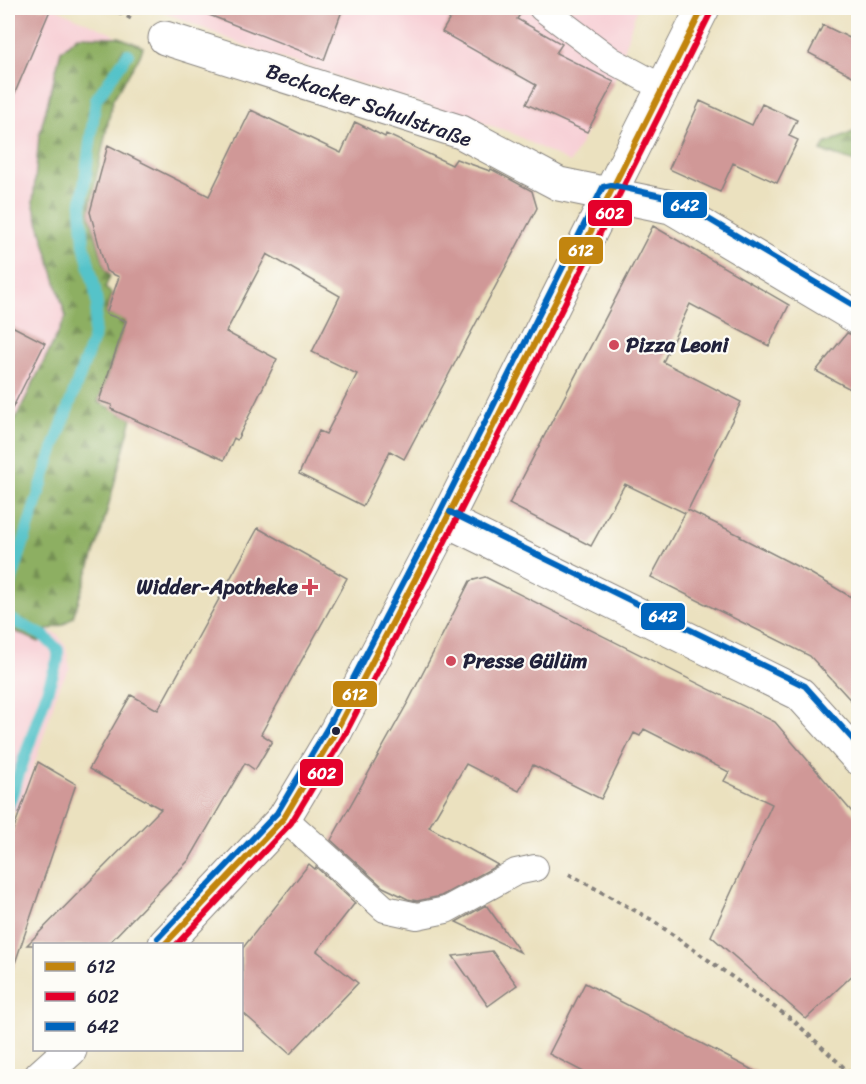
<svg xmlns="http://www.w3.org/2000/svg" width="866" height="1084" font-family="Sriracha,sans-serif">
	<style>
		.built { fill: #f7cfd5 }
		.forest { fill: url(#forest-firs); stroke: #58684e; stroke-width: 1.5 }
		.lines { fill: none; stroke-linecap: round; stroke-linejoin: round }
		.stream { stroke: #55c3c9; stroke-width: 12 }
		.building { fill: #d09897 }
		.service-casing { stroke: #86827d; stroke-width: 28 }
		.minor-casing { stroke: #86827d; stroke-width: 35 }
		.tertiary-casing { stroke: #86827d; stroke-width: 35 }
		.path { stroke: #86827d; stroke-width: 4; stroke-dasharray: 4.5 4.5; stroke-linecap: butt }
		.service { stroke: #fff; stroke-width: 26 }
		.minor { stroke: #fff; stroke-width: 33 }
		.tertiary { stroke: #fff; stroke-width: 33 }
		.bus-1-casing { stroke: #fdfcf7; stroke-width: 10 }
		.bus-2-casing { stroke: #fdfcf7; stroke-width: 10 }
		.bus-3-casing { stroke: #fdfcf7; stroke-width: 10 }
		.bus-1 { stroke: #c2850f; stroke-width: 6 }
		.bus-2 { stroke: #e4002b; stroke-width: 6 }
		.bus-3 { stroke: #0065bd; stroke-width: 6 }
		.poi-dot { fill: #d1495b; stroke: #fdfcf7; stroke-width: 2 }
		.bus-dot { fill: #22223b; stroke: #fdfcf7; stroke-width: 2 }
		.labels { text-anchor: middle; stroke-width: 4.5; stroke-linejoin: round; paint-order: stroke }
		.street-label { font-size: 21px; fill: #22223b; stroke: #fdfcf7 }
		.poi-label { font-size: 21px; font-weight: bold; fill: #22223b; stroke: #fdfcf7; text-anchor: start }
		.line-badge { stroke: #fdfcf7; stroke-width: 2 }
		.badge-label { font-size: 16px; text-anchor: middle; font-weight: bold; fill: #fff }
	</style>
	<defs>
		<pattern id="forest-firs" width="22" height="20" patternUnits="userSpaceOnUse" patternTransform="scale(1.5)"><rect width="22" height="20" fill="#8daf62"/><path d="M5 1l3.5 6h-7zM16 11l3.5 6h-7z" fill="#738e52"/></pattern>
	</defs>
	<rect width="100%" height="100%" fill="#fdfcf7"/>
	<filter id="ink" filterUnits="userSpaceOnUse"><feTurbulence type="fractalNoise" baseFrequency=".0167" numOctaves="2"/><feDisplacementMap in="SourceGraphic" scale="12" xChannelSelector="R" yChannelSelector="G"/><feConvolveMatrix kernelMatrix="1 2 1 2 8 2 1 2 1" color-interpolation-filters="sRGB"/></filter>
	<filter id="wash" filterUnits="userSpaceOnUse"><feTurbulence type="fractalNoise" baseFrequency=".008" numOctaves="4" result="noise"/><feDisplacementMap in="SourceGraphic" scale="24" xChannelSelector="R" yChannelSelector="G"/><feGaussianBlur stdDeviation="1.35" result="paint"/><feColorMatrix in="noise" values="0 0 0 0 0 0 0 0 0 0 0 0 0 0 0 0 0 1.4 0 .05"/><feComposite in="paint" operator="in"/></filter>
	<g filter="url(#wash)">
		<rect width="100%" height="100%" fill="#ebe1bf"/>
		<path class="built" d="M8,8H55L119,37L77,36L33,203L66,317L8,434Z
			M154,8H637L614,82L570,163L510,132L258,51Z
			M8,628L39,642L47,630L58,635L66,646L70,668L59,687L19,813L8,808Z"/>
		<path class="forest" d="M77,36L119,37L143,47L140,56L113,99L89,212L105,268L110,276L105,288L112,294L106,314L126,320L98,402L132,418L101,533L73,617L62,625L47,630L39,642L8,628V434L66,317L33,203L39,136L61,51Z
			M858,130V163L821,151L825,144Z"/>
		<g class="lines">
			<path class="stream" d="M8,592L48,464L93,339L97,305L95,289L84,244L81,209L96,99L128,54
				M8,618L44,636L58,650V659L8,806"/>
		</g>
		<g id="blocks">
			<path class="building" d="M8,8H51L8,109Z
				M199,8H343L324,60L199,11Z
				M456,8H524L517,19L562,44L556,53L614,82L587,132L526,104L536,85L442,32Z
				M823,25L858,42V79L809,53Z
				M700,101L752,125L762,104L797,120L789,136L798,140L777,183L733,163L720,192L669,169Z
				M251,110L341,153L355,122L385,137L386,134L452,165L456,159L490,171L491,169L532,191L537,208L404,459L390,451L363,506L299,474L319,431L326,434L357,374L312,352L340,296L267,254L226,332L277,359L237,440L234,438L224,460L111,409L112,405L99,401L126,321L106,314L119,277L106,271L90,212L108,145L209,196Z
				M653,226L789,305L769,346L690,304L663,362L741,402L688,510L741,536L740,537L810,573L858,601V708L810,656L651,577L685,513L625,484L591,546L509,504Z
				M8,324L45,343L8,417Z
				M847,333L858,337V393L816,371Z
				M258,528L347,578L261,734L272,741L255,770L245,763L189,860L107,945H27L161,809L89,769L131,695L158,710Z
				M485,577L775,722L858,819V970L806,1019L711,936L772,804L724,781L729,772L644,729L640,736L634,733L601,799L533,765L519,791L466,764L429,827L498,865L441,896L417,901L408,899L383,887L331,840L408,702L470,581Z
				M38,762L76,784L13,969L8,968V844Z
				M309,864L315,869L316,867L355,903L317,951L358,983L290,1054L242,1012V949Z
				M486,905L520,952L456,922Z
				M492,951L517,985L488,1006L453,956Z
				M585,983L766,1077H593L549,1054Z"/>
		</g>
	</g>
	<g filter="url(#ink)">
		<use href="#blocks" fill-opacity="0" stroke="#86827d" stroke-width="1.5"/>
		<g class="lines">
			<defs>
				<path id="service" d="M542,8L611,60L661,87
					M284,818L385,909L417,916L446,910L516,872L535,868"/>
				<path id="minor" d="M165,38L461,132L559,184L671,207L858,318
					M446,520L800,694L858,758"/>
				<path id="tertiary" d="M165,944L284,818L336,731L446,520L703,8
					M41,1076L70,1050"/>
			</defs>
			<use href="#service" class="service-casing"/>
			<use href="#minor" class="minor-casing"/>
			<use href="#tertiary" class="tertiary-casing"/>
			<path class="path" d="M111,8L134,20
				M569,874L652,920L794,1021L853,1076"/>
			<use href="#service" class="service"/>
			<use href="#minor" class="minor"/>
			<use href="#tertiary" class="tertiary"/>
			<defs>
				<path id="bus-1" d="M165,944L284,818L336,731L446,520L703,8"/>
				<path id="bus-2" d="M177,944L291,823L344,736L454,524L711,12"/>
				<path id="bus-3" d="M450,512L805,686L858,745
					M158,938L277,813L328,727L438,516L603,187L611,185L675,199L858,308"/>
			</defs>
			<use href="#bus-1" class="bus-1-casing"/>
			<use href="#bus-2" class="bus-2-casing"/>
			<use href="#bus-3" class="bus-3-casing"/>
			<use href="#bus-1" class="bus-1"/>
			<use href="#bus-2" class="bus-2"/>
			<use href="#bus-3" class="bus-3"/>
		</g>
	</g>
	<g class="poi-dot">
		<circle cx="614" cy="345" r="6"/>
		<path d="M307 578h6v6h6v6h-6v6h-6v-6h-6v-6h6z"/>
		<circle cx="451" cy="661" r="6"/>
	</g>
	<circle class="bus-dot" cx="336" cy="731" r="5"/>
	<g class="labels">
		<g class="street-label">
			<text transform="translate(369 105) rotate(19)" y="7">Beckacker Schulstraße</text>
		</g>
		<g class="poi-label">
			<text x="626" y="352">Pizza Leoni</text>
			<text x="298" y="594" text-anchor="end">Widder-Apotheke</text>
			<text x="463" y="668">Presse Gülüm</text>
		</g>
	</g>
	<g class="line-badge">
		<rect x="662" y="191" width="46" height="28" rx="6" fill="#0065bd"/>
		<rect x="587" y="199" width="46" height="28" rx="6" fill="#e4002b"/>
		<rect x="558" y="236" width="46" height="29" rx="6" fill="#c2850f"/>
		<rect x="640" y="602" width="46" height="29" rx="6" fill="#0065bd"/>
		<rect x="332" y="680" width="46" height="28" rx="6" fill="#c2850f"/>
		<rect x="299" y="758" width="45" height="29" rx="6" fill="#e4002b"/>
	</g>
	<g class="badge-label">
		<text x="685" y="211">642</text>
		<text x="610" y="219">602</text>
		<text x="581" y="256">612</text>
		<text x="663" y="622">642</text>
		<text x="355" y="700">612</text>
		<text x="322" y="779">602</text>
	</g>
	<rect width="866" height="1084" fill="none" stroke="#fdfcf7" stroke-width="30"/>
	<rect x="33" y="943" width="210" height="108" fill="#fdfcf7" stroke="#a5a5ac" stroke-width="1.5"/>
	<rect x="45" y="962" width="30" height="9" fill="#c2850f" stroke="#a5a5ac" stroke-width="1.5"/>
	<text x="87" y="973" font-size="18" fill="#22223b">612</text>
	<rect x="45" y="992" width="30" height="9" fill="#e4002b" stroke="#a5a5ac" stroke-width="1.5"/>
	<text x="87" y="1003" font-size="18" fill="#22223b">602</text>
	<rect x="45" y="1022" width="30" height="9" fill="#0065bd" stroke="#a5a5ac" stroke-width="1.5"/>
	<text x="87" y="1033" font-size="18" fill="#22223b">642</text>
</svg>
